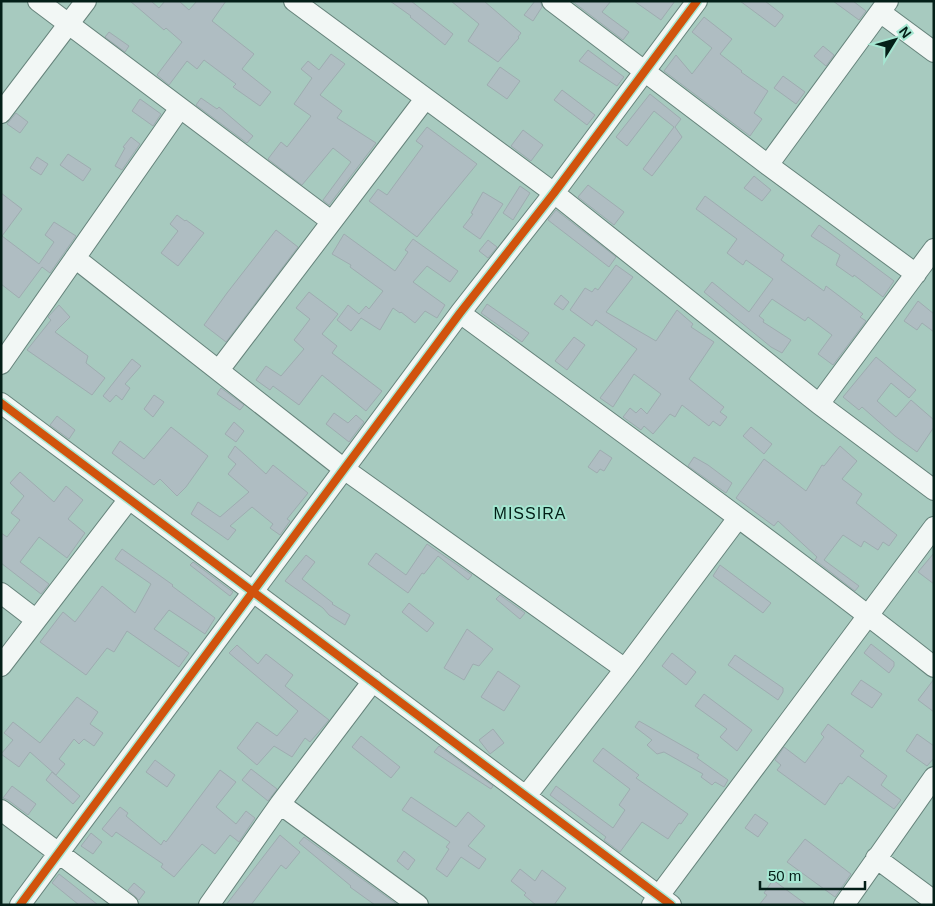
<svg xmlns="http://www.w3.org/2000/svg" width="935" height="906" font-family="Arial,sans-serif">
	<style>
		.building { fill: #afbdc2; stroke: #9eacb0 }
		.lines { fill: none; stroke-linecap: round; stroke-linejoin: round }
		.minor-casing { stroke: #66837b; stroke-width: 22 }
		.minor { stroke: #f2f7f5; stroke-width: 20 }
		.cycleway-casing { stroke: #a5e6d1; stroke-width: 11 }
		.cycleway { stroke: #d1530d; stroke-width: 8 }
		.labels { text-anchor: middle; stroke-width: 4; stroke-linejoin: round; paint-order: stroke }
		.quarter-label { font-size: 16px; letter-spacing: 1px; fill: #041f18; stroke: #a5e6d1 }
	</style>
	<rect width="100%" height="100%" fill="#a7cabf"/>
	<path class="building" d="M130,1H151L159,8L165,1H179L189,10L197,1H226L212,21L254,54L242,69L271,92L260,106L233,87L236,84L204,60L197,69L187,61L169,85L157,75L182,42L166,28L164,30Z
		M390,1H411L453,34L445,45L410,17L411,16Z
		M451,1H484L521,33L518,37L519,38L498,62L468,41L479,24Z
		M535,1H540L542,7L533,21L524,15Z
		M572,1H611L602,12L629,32L623,40Z
		M634,1H675L661,20Z
		M740,1H765L783,15V17L775,27Z
		M833,1H853L866,11L859,20Z
		M704,17L732,39L720,54L742,71L741,72L768,91L754,113L762,119L750,136L664,71L676,55L692,74L712,48L692,32Z
		M109,32L129,46L125,52L105,37Z
		M823,46L834,55L826,66L814,56Z
		M588,50L624,77L617,86L579,61Z
		M331,54L345,64L320,95L342,111L337,118L376,143L329,205L323,200L351,162L333,148L302,185L268,159L281,142L287,147L311,116L294,104L312,78L301,69L308,61L319,70Z
		M500,67L520,81L507,99L487,85Z
		M783,76L805,92L796,104L774,88Z
		M562,90L595,115L587,125L554,100Z
		M650,94L681,119L675,127L682,137L652,176L643,169L674,127L654,111L627,146L616,137Z
		M201,98L217,109L219,107L253,136L247,143L196,105Z
		M140,99L161,114L153,126L132,111Z
		M16,113L28,122L20,133L7,124Z
		M427,127L477,164L417,237L369,201L378,189L387,195L423,146L416,141Z
		M523,130L543,145L531,161L511,146Z
		M131,137L140,144L122,170L115,166L125,148L123,147Z
		M68,154L91,169L83,181L60,165Z
		M37,157L48,164L41,175L30,168Z
		M754,176L771,190L762,201L744,188Z
		M588,185L624,212L614,225L578,197Z
		M520,186L530,193L513,220L503,213Z
		M483,192L503,204L480,239L463,227L473,214L471,213Z
		M1,193L22,209L2,236L39,264L54,242L45,235L54,222L76,236L50,273L42,267L19,298L1,284Z
		M705,196L784,255L781,260L824,291L826,286L863,314L860,317L866,321L833,365L818,354L832,335L808,317L805,321L772,299L759,316L764,320L763,322L791,340L782,353L771,347L704,292L712,282L749,312L773,279L746,260L743,265L727,253L737,239L696,209Z
		M556,210L616,257L609,267L548,220Z
		M177,215L185,221L186,220L204,233L178,266L161,253L178,231L170,224Z
		M819,225L894,281L883,297L854,275L853,277L836,265L840,255L811,236Z
		M276,230L298,247L226,342L204,325L227,293Z
		M344,234L395,271L408,252L405,250L413,239L458,271L450,282L427,266L413,282L445,305L437,318L425,311L415,323L401,312L400,313L393,308L380,330L361,318L351,331L337,320L348,305L359,314L366,306L369,309L383,291L350,267L351,265L332,254Z
		M488,240L497,247L488,258L479,251Z
		M616,265L633,277L606,312L656,341L677,310L693,324L691,327L714,342L689,379L724,407L720,412L727,417L720,426L713,421L709,426L682,405L675,417L670,414L653,434L644,426L641,430L623,417L630,408L636,413L641,408L647,414L661,394L634,374L613,407L600,398L637,349L596,320L592,326L570,310L585,288L592,292L595,288L598,290Z
		M309,292L338,314L322,334L337,346L332,353L382,391L366,411L322,375L299,405L273,386L270,390L256,380L266,366L281,376L304,349L294,340L310,319L296,308Z
		M561,295L569,302L563,310L554,304Z
		M918,301L934,314V332L922,323L917,330L904,321Z
		M487,304L529,333L522,342L481,313Z
		M59,305L70,317L55,332L88,356L86,363L105,378L92,395L27,350L51,320L48,317Z
		M574,337L585,345L567,370L555,361Z
		M876,357L916,390L909,398L891,383L877,401L896,417L911,400L934,420V427L917,452L895,436L862,407L859,410L843,397Z
		M132,359L141,366L125,384L130,388L122,400L116,395L110,402L103,396Z
		M221,388L244,405L240,410L217,394Z
		M154,395L164,402L153,417L144,409Z
		M334,413L348,423L356,415L364,422L349,442L326,424Z
		M57,416L75,430L69,439L50,425Z
		M234,422L244,431L236,442L225,434Z
		M171,427L208,456L186,487L177,496L160,479L154,485L112,453L120,441L144,459Z
		M751,427L772,444L764,454L743,436Z
		M235,446L266,474L273,465L308,493L287,519L290,521L280,535L270,528L273,524L252,507L230,526L236,530L228,540L191,514L198,502L220,517L249,492L228,474L236,464L228,457Z
		M840,446L857,461L842,479L862,494L856,503L897,535L889,546L883,542L878,550L864,541L861,547L843,535L824,560L859,586L855,591L815,560L817,557L778,521L774,526L736,498L764,459L806,491L822,465L824,466Z
		M600,450L612,458L604,471L600,469L597,473L588,467Z
		M694,457L708,465L732,483L726,493L688,466Z
		M20,472L54,502L66,486L83,500L68,519L85,533L67,558L39,537L20,562L49,584L41,594L1,563V533L7,537L20,520L11,513L24,496L10,483Z
		M427,544L472,575L468,580L438,556L424,574L422,573L408,593L368,564L376,553L406,575Z
		M122,549L173,585L172,586L215,618L205,634L169,610L154,629L189,653L179,667L127,631L114,652L107,648L86,675L40,642L63,612L75,622L102,586L135,613L151,584L115,559Z
		M934,553V584L918,572Z
		M306,555L315,562L302,579L333,603L332,604L350,615L345,625L329,615L323,608L285,581Z
		M193,562L233,592L230,596L190,565Z
		M720,565L771,603L763,613L713,576Z
		M500,595L525,613L520,619L496,599Z
		M409,603L434,623L427,632L402,612Z
		M467,629L493,649L479,666L473,664L464,680L444,668Z
		M871,644L894,662V666L889,673L864,653Z
		M237,645L258,664L266,654L293,675L285,686L329,720L310,742L305,738L292,757L274,746L257,765L237,748L257,722L277,736L298,711L229,653Z
		M672,653L696,672L686,685L662,666Z
		M735,655L783,688V692L778,700L728,665Z
		M498,671L520,686L504,711L481,697Z
		M934,679V712L918,700Z
		M861,680L882,694L872,708L851,694Z
		M704,694L752,730L737,751L720,737L727,729L695,706Z
		M77,697L98,712L90,724L103,733L94,746L84,739L79,744L74,739L59,759L65,764L56,775L30,752L19,767L1,754L13,740L4,733L13,722L40,743Z
		M639,721L699,755L697,758L728,780L724,787L715,782L712,785L701,777L703,774L664,752L657,754L647,745L652,740L635,727Z
		M828,724L864,751L860,756L887,776L881,785L901,800L894,809L848,776L842,784L840,783L825,805L777,770L781,765L775,760L784,747L805,763L824,737L821,734Z
		M493,729L504,743L490,754L479,740Z
		M917,734L934,746V758L927,766L906,751Z
		M361,736L400,767L391,778L352,747Z
		M439,746L493,786L491,789L434,752Z
		M603,748L639,775L636,778L688,814L681,824L679,823L668,839L642,822L620,852L604,840L606,837L550,795L556,786L613,828L625,810L619,805L630,789L593,761Z
		M155,760L175,775L167,787L146,772Z
		M251,769L277,789L268,801L242,780Z
		M220,770L236,782L216,807L236,824L246,811L255,818L239,842L230,835L215,854L202,844L174,877L161,867L163,864L116,832L112,837L102,829L120,807L128,813L126,816L161,845L164,840L166,842Z
		M52,772L80,796L73,804L46,780Z
		M12,786L36,804L28,815L8,800L3,798Z
		M411,797L456,827L468,812L485,826L468,846L486,859L479,869L461,857L447,877L436,869L449,849L446,847L450,842L402,810Z
		M755,814L768,823L758,837L745,828Z
		M91,833L102,842L93,854L81,846Z
		M280,835L300,852L286,869L281,865L251,905H226Z
		M304,837L398,905H375L350,887L351,886L299,843Z
		M805,839L851,874L835,897L787,862Z
		M404,851L415,860L408,870L397,861Z
		M520,869L535,881L542,870L566,888L554,905H536L524,895L526,893L511,881Z
		M59,874L78,889L98,905H79L52,883Z
		M773,880L807,905H759L767,895L764,893Z
		M134,883L145,892L139,900L128,890Z"/>
	<g class="lines">
		<defs>
			<path id="minor" d="M38,1L331,221
				M294,1L554,193L819,404L934,490
				M552,1L768,165L916,274
				M880,12L934,52
				M1,113L86,1
				M768,165L888,1
				M75,258L344,469L625,669
				M460,313C619,430 779,545 934,667
				M1,364L180,108
				M219,370L425,99
				M1,403L671,905
				M819,404L934,249
				M1,593L35,619
				M1,666L129,499
				M526,796L625,669L738,518
				M280,804L418,905
				M1,810L128,905
				M876,858L934,901
				M20,905L460,313L554,193L697,1
				M209,905L280,804L373,681
				M652,905L934,527
				M844,905L934,777"/>
		</defs>
		<use href="#minor" class="minor-casing"/>
		<use href="#minor" class="minor"/>
		<defs>
			<path id="cycleway" d="M1,403L671,905
				M20,905L460,313L554,193L697,1"/>
		</defs>
		<use href="#cycleway" class="cycleway-casing"/>
		<use href="#cycleway" class="cycleway"/>
	</g>
	<g class="labels">
		<g class="quarter-label">
			<text x="530" y="519">MISSIRA</text>
		</g>
	</g>
	<rect width="935" height="906" fill="none" stroke="#041f18" stroke-width="5"/>
	<g transform="translate(895 40) rotate(53)" stroke="#a5e6d1" stroke-width="4" paint-order="stroke">
	<path d="M0-4L9 19L0 12L-9 19Z" fill="#041f18"/>
	<text y="-8" font-size="14" font-weight="bold" text-anchor="middle" fill="#041f18">N</text>
	</g>
	<path d="M760 881v8h105v-8" fill="none" stroke="#041f18" stroke-width="2.5"/>
	<text x="768" y="881" font-size="15" fill="#041f18" stroke="#a5e6d1" stroke-width="4" paint-order="stroke">50 m</text>
</svg>
